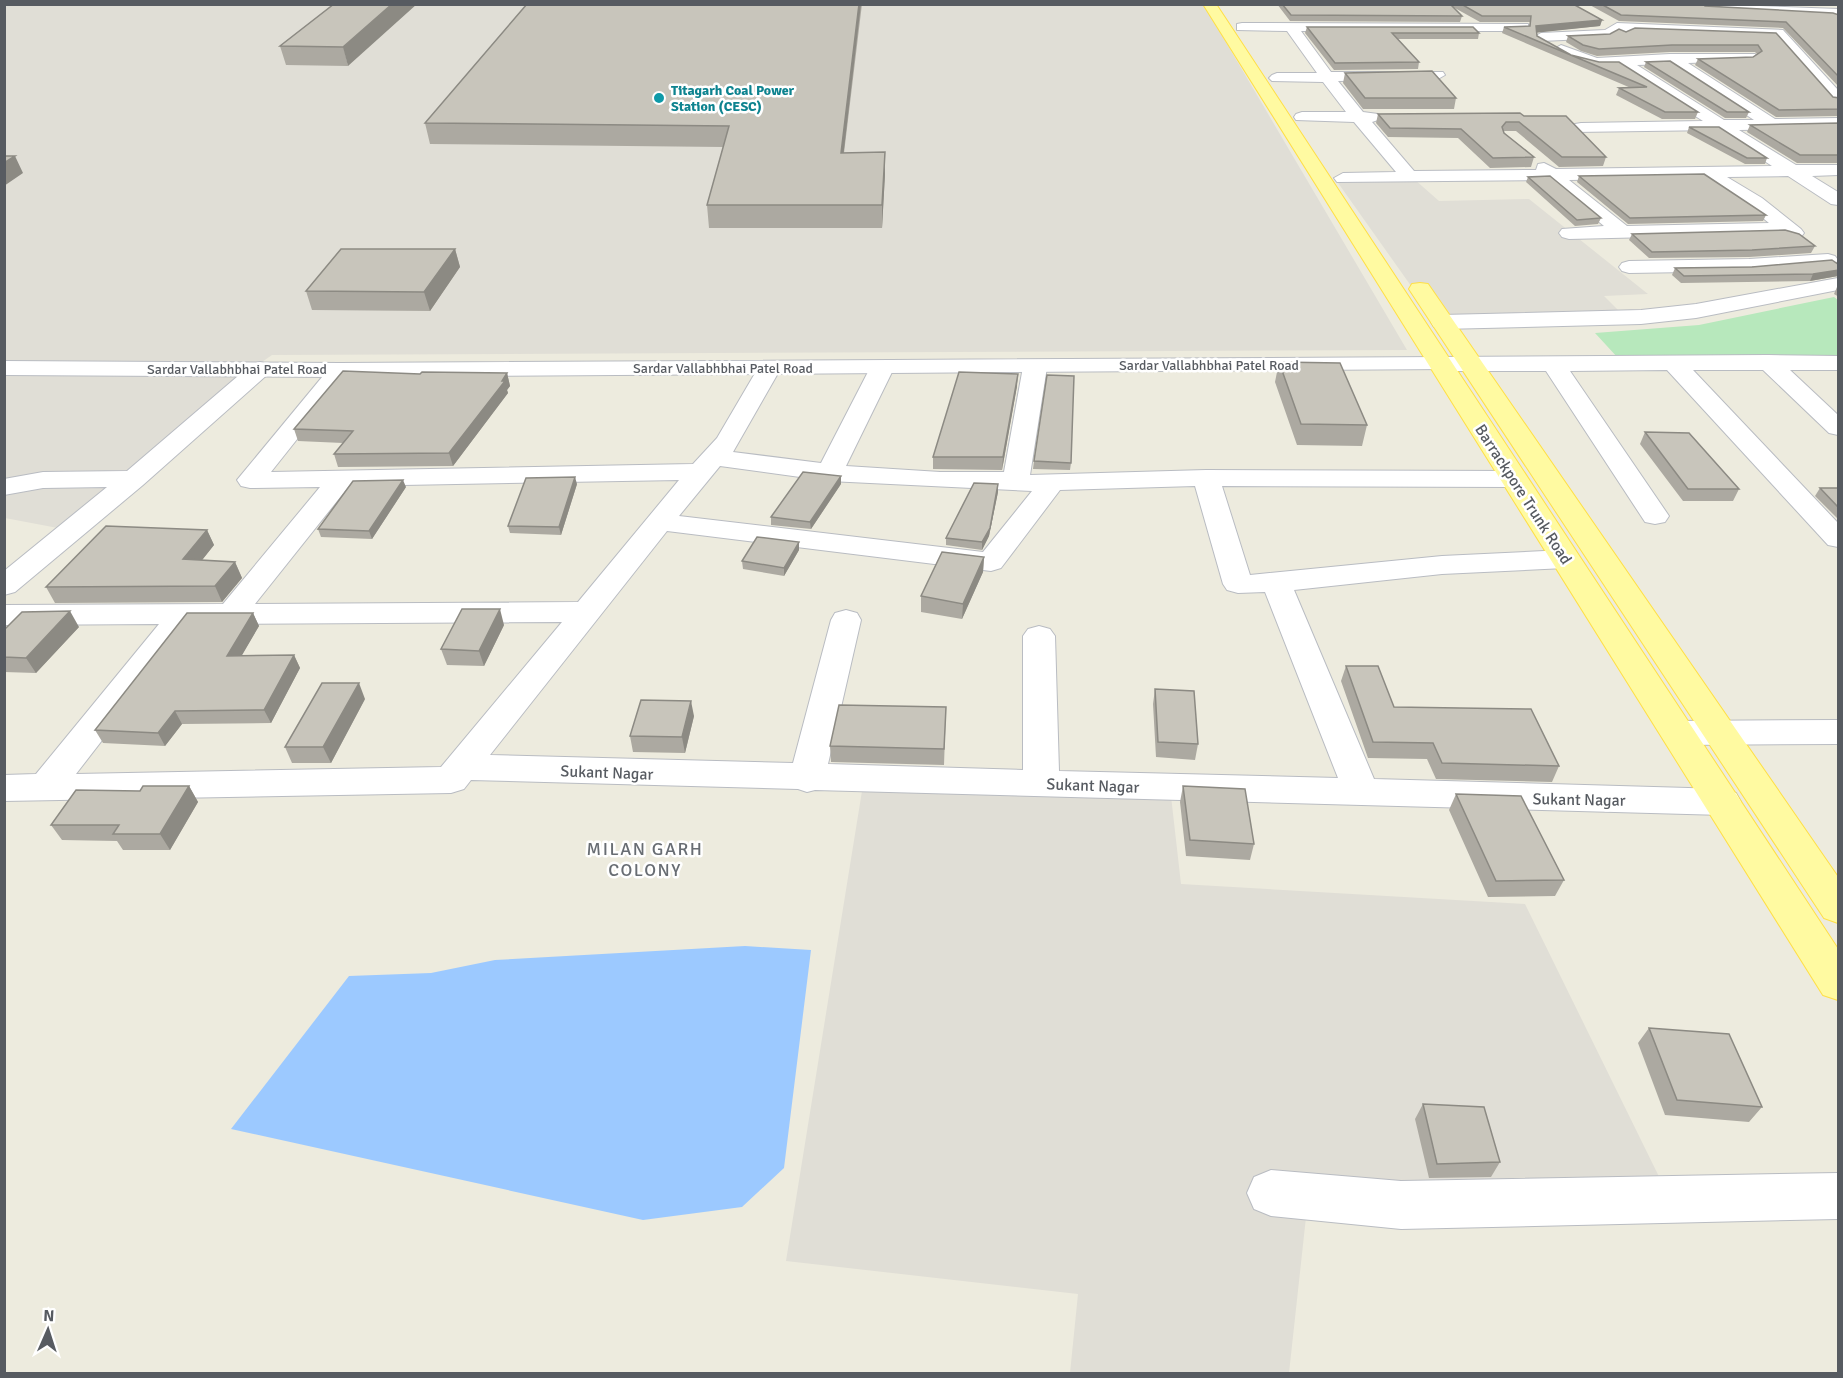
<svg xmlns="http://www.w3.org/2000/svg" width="1843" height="1378" font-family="Signika,sans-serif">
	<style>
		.industrial { fill: #e0ded6 }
		.green { fill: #b7e8bc }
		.water { fill: #9cc9ff }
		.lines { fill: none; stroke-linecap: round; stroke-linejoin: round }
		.minor-casing { stroke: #b9bcc2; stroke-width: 2 }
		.tertiary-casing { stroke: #b9bcc2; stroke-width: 2 }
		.primary-casing { stroke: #ffdf45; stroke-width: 2 }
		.minor { fill: #fff; fill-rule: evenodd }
		.tertiary { fill: #fff; fill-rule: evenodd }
		.primary { fill: #fffaa1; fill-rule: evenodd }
		.wall { fill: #aca9a1 }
		.shaded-wall { fill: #8c8a83 }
		.building { fill: #c8c5bb; stroke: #8c8a83; stroke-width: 1.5 }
		.culture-dot { fill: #0f9aa8; stroke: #fff; stroke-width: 2 }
		.labels { text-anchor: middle; stroke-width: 5; stroke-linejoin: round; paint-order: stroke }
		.far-culture-label { font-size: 14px; font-weight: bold; fill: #0d838f; stroke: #fff; text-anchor: start }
		.far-street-label { font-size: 14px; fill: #575b61; stroke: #fff }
		.street-label { font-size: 16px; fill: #575b61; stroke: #fff }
		.neighbourhood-label { font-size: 18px; letter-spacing: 1.5px; fill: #686d73; stroke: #fff }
	</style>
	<rect width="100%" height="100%" fill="#edebde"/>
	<path class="industrial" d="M4,5H1204L1407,350L272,355L242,376L63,529L5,518Z
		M1414,179L1439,201L1529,199L1648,294L1604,296L1630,322L1438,324L1336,180Z
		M862,791L1171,796L1181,884L1525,904L1670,1199L1307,1208L1289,1373H1070L1078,1294L786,1261Z"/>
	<path class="green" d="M1834,297L1838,300V357L1618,358L1595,333L1699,325Z"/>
	<path class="water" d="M745,946L811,950L784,1168L742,1207L643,1220L231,1129L349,976L431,973L495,960Z"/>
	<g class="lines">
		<defs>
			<path id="minor" d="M1703,4L1838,9V17L1708,11L1703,10Z
				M1242,23L1528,24V30L1523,31H1301L1331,72H1443L1445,75L1438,79L1338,81L1363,112L1378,114L1380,117L1378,120L1372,122L1414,171L1536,170L1538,164L1544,163L1556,169L1772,166L1717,130L1575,132L1573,128L1575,124L1581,123L1703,121L1617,66L1592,65L1570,59L1554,49L1561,45L1597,58L1670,54H1755L1757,57L1750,61L1688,63L1775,119L1838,118V128L1739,130L1796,165H1838V175L1812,176L1838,192V205L1831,204L1788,176L1727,177L1762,198L1801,229L1804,233L1801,237L1794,239L1783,234L1569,239L1562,237L1559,233L1562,229L1604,226L1548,180L1337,182L1334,178L1343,173L1396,172L1354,122L1296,120L1294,117L1296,114L1302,112H1346L1323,82L1272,81L1269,78L1272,75L1277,73H1317L1287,31L1237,30V24ZM1669,64L1754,120H1724L1637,65ZM1702,178L1748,206L1769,223L1627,226L1569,180Z
				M1617,23L1783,30L1838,90V104L1832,102L1774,37L1620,31L1608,38L1541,41L1534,37L1541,33L1605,30Z
				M1828,254L1835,256L1838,260L1835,264L1749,271L1629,273L1622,271L1619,267L1622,263L1629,261L1749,259Z
				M1838,278V290L1696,318L1641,324L1442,329L1434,327L1431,322L1434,317L1442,315L1641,310L1696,304Z
				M1768,355L1838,356V370H1790L1838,415V435L1829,433L1763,370H1693L1838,523V547L1828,545L1667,370L1570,371L1669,516L1665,522L1655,524L1645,522L1546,371H1441L1433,369L1429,364L1433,359L1441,357Z
				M1035,360L1043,362L1047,367L1030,475L1206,470L1513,471L1522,473L1526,479L1522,485L1513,487L1222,486L1250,575L1442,556L1565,550L1575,553L1580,559L1575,565L1565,568L1442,574L1294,590L1374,779L1723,789L1736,793L1741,802L1736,811L1723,815L815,790L807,792L798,789L471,780L464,789L451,793L4,801V775L36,774L159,624L4,625V605L223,604L320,487L250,488L241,486L237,480L332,365H348L352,370L271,472L693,464L717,438L761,363H777L781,368L733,452L821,463L870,368L874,363H890L894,368L846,466L940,472H1004L1023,367L1027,362ZM720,466L829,481L1032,491L983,552L679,516ZM679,480L578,602L255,604L349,486ZM1195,486L1223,584L1227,590L1238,593L1265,592L1338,778L1059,771L1055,636L1050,629L1039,626L1028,629L1023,636V770L828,764L861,620L857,613L846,610L835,613L831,620L793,763L490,755L667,531L991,571L1001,568L1060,490ZM562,622L441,767L76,774L192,624Z
				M260,362L268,364L272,369L268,374L143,485L15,592L4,595V571L107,487L43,488L4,495V479L43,472L127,471L252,364Z
				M1838,720V744L1677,745L1665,741L1660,733L1665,725L1677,721Z
				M1271,1170L1401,1181L1838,1173V1219L1401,1229L1271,1216L1254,1209L1247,1193L1254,1177Z"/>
			<path id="tertiary" d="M1441,357L1449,359L1453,364L1449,369L340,377L4,375V361L340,363Z"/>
			<path id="primary" d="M1203,4H1216L1838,949V1000L1823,995Z
				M1420,283L1428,284L1838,877V923L1824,918L1409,289L1412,284Z"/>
		</defs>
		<use href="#minor" class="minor-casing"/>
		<use href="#tertiary" class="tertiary-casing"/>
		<use href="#primary" class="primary-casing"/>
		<use href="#minor" class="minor"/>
		<use href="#tertiary" class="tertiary"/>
		<use href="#primary" class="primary"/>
	</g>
	<path class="wall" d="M334,4L348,66L286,65L280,46Z
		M527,4H862L844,153L885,174L882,228H709L707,205L723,147L430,144L425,123Z
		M1277,4H1573L1602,20L1600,26L1537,32V36L1571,55L1599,62L1698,112L1695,119H1662L1616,95L1619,88H1631L1502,33L1504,27L1529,26L1530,22H1480L1453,7L1462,16L1460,22L1290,21Z
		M1588,4H1705V6L1839,15V87L1783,28L1619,21Z
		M1307,27L1479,33L1478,39H1398L1419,62L1418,69L1334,70L1305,33Z
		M1626,32L1776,33L1833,97L1839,98V119L1838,116L1776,117L1695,65L1698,59L1753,57L1757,54L1755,52H1670L1597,56L1581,51L1566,42L1568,36L1610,34Z
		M1646,62L1749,112L1746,118H1725L1644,67Z
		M1345,73L1456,98L1454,109H1363L1343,83Z
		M1378,114L1524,116L1606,157L1603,166L1559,167L1516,131H1503L1504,133L1534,157L1531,167L1490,168L1458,138L1388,137L1376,123Z
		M1839,123V163H1797L1747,132L1750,125Z
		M1689,127L1767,158L1765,164H1745L1687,133Z
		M1579,176L1766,215L1763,221L1628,224L1577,182Z
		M1528,177L1601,218L1598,224L1575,226L1526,182Z
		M1632,234L1815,246L1811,253L1749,257L1649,258L1629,240Z
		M455,249L460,267L430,311L312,310L306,291Z
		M1839,265V277L1838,276L1810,281L1681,283L1672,275L1675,268Z
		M1837,287H1839V297L1834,294Z
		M1279,362L1367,425L1362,446L1297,445L1275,382Z
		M507,373L510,386L507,390L508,393L453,466L338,467L334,454L343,443L298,441L294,429L420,374Z
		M1017,386L1002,470L933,469V457Z
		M1645,432L1739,489L1733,501H1683L1640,444Z
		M1034,461L1071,463L1070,470L1033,469Z
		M577,484L561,535L510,533L508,526Z
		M841,484L811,529L771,525V517Z
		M406,487L372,539L321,537L318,529Z
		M1820,488H1839V520L1815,496Z
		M998,492L989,536L982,550L946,545V538Z
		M207,530L214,545L202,560L235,562L242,578L222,602L55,603L46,587Z
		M799,550L784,576L743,569L742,561Z
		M984,557L983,572L962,619L921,612V596Z
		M253,613L259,626L241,656L294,655L300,668L271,723L182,724L165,746L103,743L95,730Z
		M504,625L484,666L447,665L441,649Z
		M79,627L36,673L4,672V630Z
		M1346,666L1394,707L1559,766L1552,782L1436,779L1427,759L1368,758L1341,681Z
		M1155,689L1198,744L1195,760L1156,757L1153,704Z
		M365,699L331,763H292L285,747Z
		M946,707L944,765L831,762L830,746Z
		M694,716L685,753L633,752L630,736Z
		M189,786L198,802L170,850H123L117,841L62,840L51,825L140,791Z
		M1183,786L1254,844L1250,860L1186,856L1180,802Z
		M1456,794L1564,880L1555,896L1488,897L1449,810Z
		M1649,1028L1762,1107L1749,1122L1665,1115L1638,1043Z
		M1423,1104L1500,1162L1491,1177L1429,1178L1415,1119Z"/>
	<path class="shaded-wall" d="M392,4H417L348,66L343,47Z
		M859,4H861L841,175V153Z
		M1602,20L1600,26L1534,33L1536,26Z
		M885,152V174L882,228V205Z
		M15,156L23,173L4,186V163Z
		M455,249L460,267L430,311L424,292Z
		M1839,270L1838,276L1810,281L1813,274Z
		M507,373L510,386L507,390L508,393L453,466L449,453Z
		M1018,374L1017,386L1002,470L1003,457Z
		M841,476V484L811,529L810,522Z
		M575,477L577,484L561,535L559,527Z
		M403,480L406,487L372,539L369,531Z
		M998,484V492L989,536L982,550V542Z
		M207,530L214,545L191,574L183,559Z
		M799,542V550L784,576V568Z
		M984,557L983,572L962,619L963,604Z
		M235,562L242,578L222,602L215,586Z
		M500,609L504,625L484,666L479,651Z
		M70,611L79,627L36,673L26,658Z
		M253,613L259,626L234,669L227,656Z
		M294,655L300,668L271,723L264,710Z
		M359,683L365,699L331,763L323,747Z
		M691,701L694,716L685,753L682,737Z
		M175,711L182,724L165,746L158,733Z
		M189,786L198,802L170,850L160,834Z"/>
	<path class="building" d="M334,4H392L343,47L280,46Z
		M527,4H859L841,153L885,152L882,205H707L729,126L425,123Z
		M1282,4H1450L1462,16L1291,15Z
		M1461,4H1573L1602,20L1536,26L1537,36L1571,55L1599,62H1619L1698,112H1665L1619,88L1647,87L1504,27L1530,26L1531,16H1482Z
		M1601,4H1705V6L1833,13L1839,15V77L1786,22L1621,15Z
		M1307,27H1473L1479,33H1392L1419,62L1335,63Z
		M1635,28L1776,33L1833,97L1839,98V109L1779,110L1698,59L1753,57L1762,51L1758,45H1672L1599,49L1583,45L1568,36L1610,34L1619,29L1626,32Z
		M1670,61L1749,112H1727L1646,62Z
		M1432,71L1456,98H1365L1345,73Z
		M1520,113L1524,116H1566L1606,157H1562L1519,122H1506L1502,127L1504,133L1534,157L1493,158L1461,129L1390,128L1378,114Z
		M1839,123V155H1800L1750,125Z
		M1689,127H1719L1767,158H1747Z
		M4,156H15L4,163Z
		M1704,174L1766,215L1630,218L1579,176Z
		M1550,176L1601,218L1577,220L1528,177Z
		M1785,230L1799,234L1815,246L1752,250L1652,252L1632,234Z
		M341,249H455L424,292L306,291Z
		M1832,260L1839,265V270L1813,274L1684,276L1675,268L1752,267Z
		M1279,362L1340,363L1367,425L1301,424Z
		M343,371L420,374L422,372L507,373L502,381H505L449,453L334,454L353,431L294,429Z
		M959,372L1018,374L1003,457H933Z
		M1047,375L1074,376L1071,463L1034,461Z
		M1645,432L1689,433L1739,489H1688Z
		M803,472L841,476L810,522L771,517Z
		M575,477L559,527L508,526L526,478Z
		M403,480L369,531L318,529L353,481Z
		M974,483L998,484L990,528L982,542L946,538Z
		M1820,488H1839V508Z
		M106,526L207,530L183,559L235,562L215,586L46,587Z
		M757,537L799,542L784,568L742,561Z
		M942,552L984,557L963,604L921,596Z
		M462,609H500L479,651L441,649Z
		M70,611L26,658L4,657V630L22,612Z
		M187,613H253L227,656L294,655L264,710L175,711L158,733L95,730Z
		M1346,666H1378L1394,707L1531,709L1559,766L1442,763L1433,743L1373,742Z
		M322,683H359L323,747H285Z
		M1155,689L1194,691L1198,744L1158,742Z
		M641,700L691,701L682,737L630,736Z
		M839,705L946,707L944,749L830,746Z
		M143,786H189L160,834H113L119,825H51L76,790L140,791Z
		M1183,786L1245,789L1254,844L1190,840Z
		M1456,794L1521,796L1564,880L1496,881Z
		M1649,1028L1729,1034L1762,1107L1677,1100Z
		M1423,1104L1484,1107L1500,1162L1437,1164Z"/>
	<circle class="culture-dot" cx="659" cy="98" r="6"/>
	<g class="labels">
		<g class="far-culture-label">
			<text x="671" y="95">Titagarh Coal Power<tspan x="671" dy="16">Station (CESC)</tspan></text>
		</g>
		<g class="far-street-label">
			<text x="1209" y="370">Sardar Vallabhbhai Patel Road</text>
			<text x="723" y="373">Sardar Vallabhbhai Patel Road</text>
			<text x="237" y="374">Sardar Vallabhbhai Patel Road</text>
		</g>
		<g class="street-label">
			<text transform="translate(1524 494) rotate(57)" y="6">Barrackpore Trunk Road</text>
			<text transform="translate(607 772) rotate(2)" y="6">Sukant Nagar</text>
			<text transform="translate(1093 785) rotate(2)" y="6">Sukant Nagar</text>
			<text transform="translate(1579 799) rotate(1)" y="6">Sukant Nagar</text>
		</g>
		<g class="neighbourhood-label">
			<text x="645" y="855">MILAN GARH<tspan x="645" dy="21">COLONY</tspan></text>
		</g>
	</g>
	<rect width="1843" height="1378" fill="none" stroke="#575b61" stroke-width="12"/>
	<g transform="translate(48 1330) rotate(3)" stroke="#ffffff" stroke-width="4.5" paint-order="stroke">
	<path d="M0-4.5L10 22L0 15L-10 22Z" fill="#575b61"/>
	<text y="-9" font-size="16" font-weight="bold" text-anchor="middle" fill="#575b61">N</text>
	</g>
</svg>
